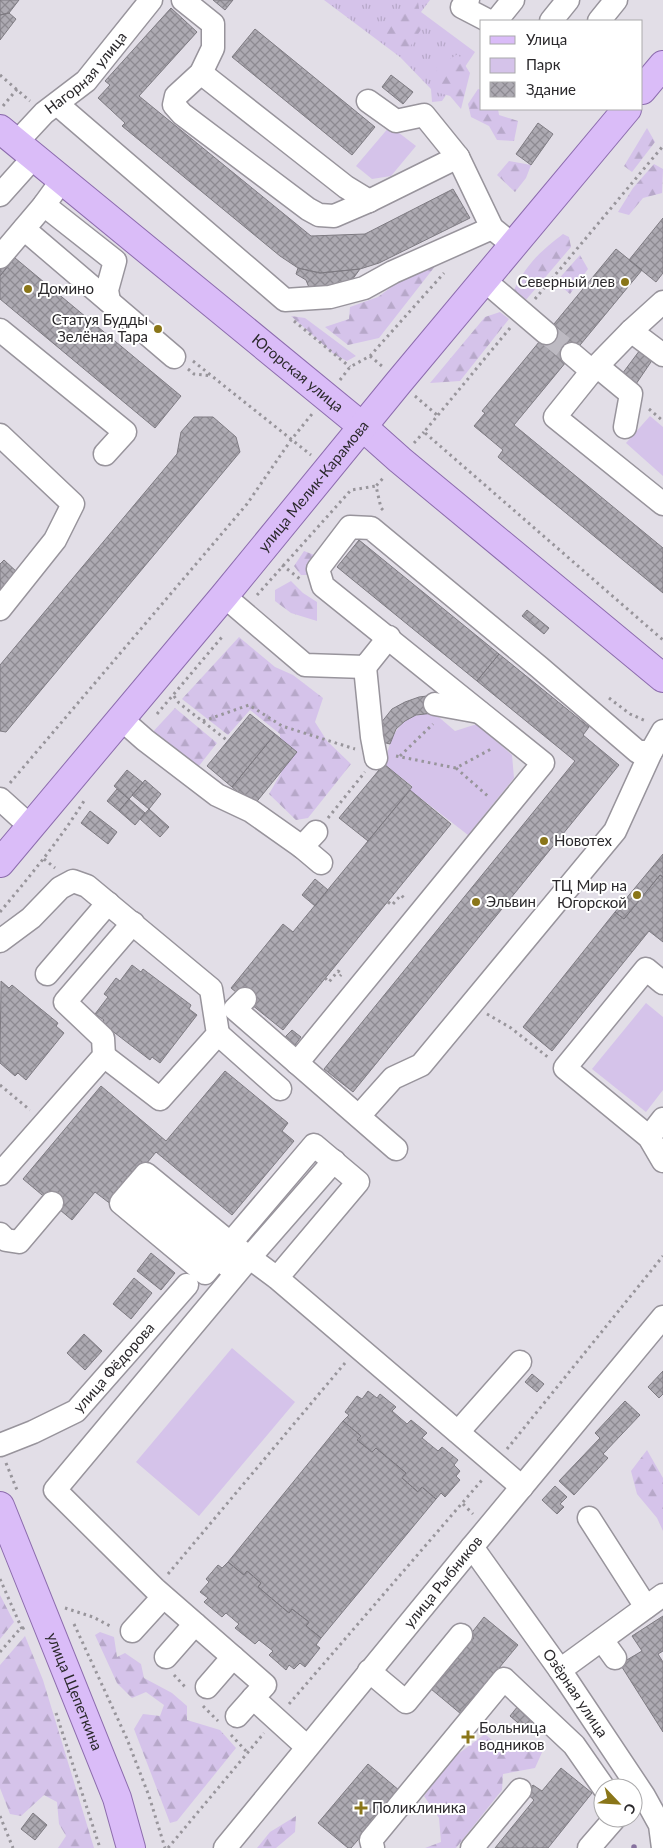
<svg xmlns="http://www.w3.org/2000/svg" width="663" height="1848" font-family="Lato,sans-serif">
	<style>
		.grass { fill: url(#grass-tufts) }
		.forest { fill: url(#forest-firs) }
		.park { fill: #d5c3ea }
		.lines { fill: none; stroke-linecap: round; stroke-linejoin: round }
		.stream { stroke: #87729f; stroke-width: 5.5 }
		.building { fill: url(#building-cross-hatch); stroke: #7e7b82 }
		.minor-tunnel { stroke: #bdbac2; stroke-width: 22; stroke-dasharray: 22 11; stroke-linecap: butt }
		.minor-casing { stroke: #98949c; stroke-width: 25 }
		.major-casing { stroke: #8c6cad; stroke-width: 30 }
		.path { stroke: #98959b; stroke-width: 3; stroke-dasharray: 2.5 4; stroke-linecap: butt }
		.minor { stroke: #fff; stroke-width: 22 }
		.major { stroke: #dabcf8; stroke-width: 28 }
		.poi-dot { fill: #8a7619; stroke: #fff; stroke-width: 2 }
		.labels { text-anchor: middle; stroke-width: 4; stroke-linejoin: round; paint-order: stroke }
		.street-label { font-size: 15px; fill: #2b292c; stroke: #fff }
		.poi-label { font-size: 15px; fill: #2b292c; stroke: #fff; text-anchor: start }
	</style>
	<defs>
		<pattern id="grass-tufts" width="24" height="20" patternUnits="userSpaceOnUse" patternTransform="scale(1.25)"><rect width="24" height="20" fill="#d5c3ea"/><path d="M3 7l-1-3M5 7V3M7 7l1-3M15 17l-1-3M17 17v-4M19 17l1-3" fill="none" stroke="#b7a8c9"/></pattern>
		<pattern id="forest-firs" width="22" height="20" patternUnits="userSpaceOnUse" patternTransform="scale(1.25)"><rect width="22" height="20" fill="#d5c3ea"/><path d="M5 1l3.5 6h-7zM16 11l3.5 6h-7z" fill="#b7a8c9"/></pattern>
		<pattern id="building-cross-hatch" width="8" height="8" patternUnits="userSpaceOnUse" patternTransform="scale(1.25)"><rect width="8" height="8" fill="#adaab2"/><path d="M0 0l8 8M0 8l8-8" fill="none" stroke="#8d8a91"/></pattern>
	</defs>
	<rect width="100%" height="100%" fill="#e2dee7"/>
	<path class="grass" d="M324,0H430L421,12L475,52L442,101L432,102L431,89L400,57Z"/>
	<path class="forest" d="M418,2L422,28L406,53L389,44L380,23L404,13Z
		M458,54L470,73L461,109L450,96L436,92L437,67Z
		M478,89L482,90V109H498L499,115L518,121L514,141L497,140L489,126L471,117L468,104Z
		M647,128L655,142L632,172L624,166Z
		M509,161L531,165L526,178L515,192L497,175Z
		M654,164L663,169L662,193L643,198L629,215L618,212L633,188Z
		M563,234L569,237L571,247L525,301L514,290C528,262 540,252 563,234Z
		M580,255L588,269L570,294L556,282Z
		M436,265L379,338L348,345L325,327L349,319L350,307L378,297L406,276Z
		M500,312L509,319L460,381L430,383L485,317Z
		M291,316L305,318L356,356L347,361L335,355Z
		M304,551L317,556L310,575H301L294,566Z
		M291,581L303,593L317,602V621L291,613L275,601V590Z
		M239,637L275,667L293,675L323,698L315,722L327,741L351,764L308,818L296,820L269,794L281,773L280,734L250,710L228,735L182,699Z
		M175,708L217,743L195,771L149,736Z
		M647,1450L663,1478V1531L657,1518L637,1494L631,1471Z
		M0,1595L14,1622L0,1639Z
		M100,1632L114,1637L117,1657L125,1653L141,1664L144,1678L172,1693L187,1706V1720L220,1730L236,1748L177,1821L170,1823L134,1729L143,1714L160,1716L164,1705L146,1692L132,1698L117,1683L95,1635Z
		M25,1636L43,1680L94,1848H58L66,1836L59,1824L57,1802L44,1795L21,1816L10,1814L0,1788V1665Z
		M485,1734L501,1748L521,1743L544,1748L535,1768L503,1774L502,1790L456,1848H425L441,1842L439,1818L424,1796L450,1760Z
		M296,1816L295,1832L276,1848H257L270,1832Z"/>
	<path class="park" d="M390,126L416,146L391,176L372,179L356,166Z
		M650,416L663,427V476L626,443Z
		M434,713L455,731L477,724L512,755L514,778L468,835L410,790L412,786L384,764C393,733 398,714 434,713Z
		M646,1003L663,1017V1090L646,1112L592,1069Z
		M232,1348L295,1402L199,1516L136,1462Z"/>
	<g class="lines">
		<path class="stream" d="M634,1848V1847"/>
	</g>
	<path class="building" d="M0,0H19L9,13L0,15Z
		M213,0H233L225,10Z
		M171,8L197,32L139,96L311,236L365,234L453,189L470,218L379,263L360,269L320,273L298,268L280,256L122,126L125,123L98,98L110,85L105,81Z
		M9,13L16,19L0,40V15Z
		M255,29L375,127L352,155L232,57Z
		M391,75L413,92L403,104L382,87Z
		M538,123L553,134L531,165L516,154Z
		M663,218V273L656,282L629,260Z
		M616,249L642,270L514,425L663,548V593L498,457L503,450L474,426L485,413L482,411Z
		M15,258L181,396L155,428L0,299V276Z
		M3,260L9,264L0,276V264Z
		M298,268L320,273L360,269L352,280L344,286L310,290L306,280L296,274Z
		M640,350L653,359L636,384L622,374Z
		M194,417H213L236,437L240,452L6,732L0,731V665L177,454L181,432Z
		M359,540L499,654L477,681L337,567Z
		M4,560L18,573L0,593V564Z
		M527,610L549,628L544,634L522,616Z
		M499,654L589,727L583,735L619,765L353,1092L324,1069L575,761L477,681Z
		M435,695L434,713L416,715L405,721L396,729L390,744L374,740L377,728L392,709L405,702L419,697Z
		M250,714L275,734L232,787L207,766Z
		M275,734L297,752L254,805L232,787Z
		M384,764L412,787L368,841L339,818Z
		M127,770L143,783L129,799L114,786Z
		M145,780L161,794L149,809L132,795Z
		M117,789L129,799L119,811L107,801Z
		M410,790L451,824L283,1030L231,988L283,924L293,932Z
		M129,799L145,813L135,825L119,811Z
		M149,809L169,827L160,837L140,819Z
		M90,811L117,832L108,844L81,823Z
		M663,854V877L660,875L624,919L615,912Z
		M660,875L663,877V942L649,931L552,1051L523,1027L615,912L624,919Z
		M315,879L328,890L315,906L302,895Z
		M132,965L141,972L143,969L191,1005L189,1009L197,1015L160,1063L152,1057L150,1060L102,1023L104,1020L95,1014L108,997L104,994L116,978L120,981Z
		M1,981L9,988L12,985L36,1005L58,1023L56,1026L64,1033L26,1080L18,1073L15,1076L0,1063Z
		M292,1030L301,1037L295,1045L285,1037Z
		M225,1071L288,1123L282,1131L294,1141L232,1215L156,1152L112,1205L95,1192L72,1220L23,1179L101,1086L166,1141Z
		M151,1253L175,1273L161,1290L137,1271Z
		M134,1278L152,1293L131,1319L113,1304Z
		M84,1334L102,1351L85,1370L67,1353Z
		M663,1371V1394L659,1398L648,1387Z
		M532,1374L544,1384L537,1392L525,1382Z
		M368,1391L377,1398L380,1394L396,1407L392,1411L407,1424L411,1420L427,1433L422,1438L438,1451L442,1447L458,1460L454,1465L460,1471L456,1476L460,1480L445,1497L441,1493L436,1499L422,1487L418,1492L402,1478L406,1473L376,1448L372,1452L357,1440L361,1436L343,1421L349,1415L345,1412L357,1396L362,1399Z
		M625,1401L640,1415L603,1454L608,1458L574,1495L559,1481L600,1438L595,1433Z
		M343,1421L361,1436L357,1440L372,1452L376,1448L406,1473L402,1478L418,1492L422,1487L436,1499L321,1638L306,1626L309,1622L292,1609L289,1613L258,1587L261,1583L247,1571L244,1575L228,1562Z
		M555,1486L567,1497L560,1504L564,1507L557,1514L542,1500Z
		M228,1562L244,1575L247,1571L261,1583L258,1587L289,1613L292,1609L309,1622L306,1626L321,1638L316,1645L320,1648L305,1667L300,1663L294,1669L289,1665L286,1670L269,1655L273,1651L259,1640L255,1644L235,1628L239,1624L226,1613L222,1617L204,1602L208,1598L200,1592L209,1582L206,1579L218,1565L222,1568Z
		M663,1616V1651L658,1654L663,1662V1732L620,1664L642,1651L632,1636Z
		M484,1617L518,1645L461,1714L431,1689L474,1638L470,1635Z
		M522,1701L543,1719L531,1734L510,1716Z
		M368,1764L400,1791L351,1848H348L318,1823Z
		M561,1768L592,1793L548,1848H495L534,1800L526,1793L533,1785L542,1791Z
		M33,1813L47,1825L35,1840L21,1829Z"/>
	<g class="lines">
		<path class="minor-tunnel" d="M546,333L572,354"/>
		<defs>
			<g id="minor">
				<path d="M183,0L213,24V48L201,73L176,96L174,105L182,114L308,209L319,215L334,216L369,201L458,157L492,228L513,245"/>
				<path d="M468,0L462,7L489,21"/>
				<path d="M496,21L513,0"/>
				<path d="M551,21L568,0"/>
				<path d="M599,21L616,0"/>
				<path d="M201,73L346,187L369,201"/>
				<path d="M368,101L396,121L424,115L458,157"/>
				<path d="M57,104L285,300L330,297L364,288L393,272L492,228"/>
				<path id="s1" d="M17,142L44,113L86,81L151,0"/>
				<path d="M0,195L34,157"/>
				<path d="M44,205L115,261L107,290L109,301"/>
				<path d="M24,229L174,357"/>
				<path d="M0,257L44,205L62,180"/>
				<path d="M484,280L546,333"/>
				<path d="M663,302L631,331L592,371L555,417L663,504"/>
				<path d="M0,330L125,432L105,454"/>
				<path d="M631,331L663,355"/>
				<path d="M572,354L592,371"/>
				<path d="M597,366L631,394L625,427"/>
				<path d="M0,435L73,504L55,540L0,609"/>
				<path d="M224,596L305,665L365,667L389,637"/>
				<path d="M365,667L372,737L376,758"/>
				<path d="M435,704L479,712"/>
				<path d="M120,718L145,740L217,795L251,811L302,847L321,863"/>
				<path d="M0,799L31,827"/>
				<path d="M302,847L316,832"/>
				<path d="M0,941L31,918L60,888L73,881L87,886L211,989L218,1034L160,1099L104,1056"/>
				<path d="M47,974L108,903"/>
				<path d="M663,983L646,969L565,1068L649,1137L663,1161"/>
				<path d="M245,999L235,1009L396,1149"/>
				<path d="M218,1034L280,1089"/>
				<path d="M297,1063L543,763L323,586L318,569L350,527L371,528L539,667L638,752H651"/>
				<path d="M359,1116L393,1078L421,1065L615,831L651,752L663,731"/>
				<path d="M649,1137L663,1119"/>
				<path d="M0,1174L104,1056L103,1038L65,1002L133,923"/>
				<path d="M134,1188L229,1267"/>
				<path d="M0,1234L6,1240L19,1242L52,1203"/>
				<path d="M277,1278L358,1182L314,1145L205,1273L121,1203L146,1174L230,1243L277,1278L522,1487"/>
				<path d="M458,1432L520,1362"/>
				<path id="s2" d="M0,1445L33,1432L76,1411L187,1285"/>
				<path d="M589,1518L646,1607"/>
				<path id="s3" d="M472,1547L560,1670L644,1796L660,1825L663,1848"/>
				<path d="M132,1631L163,1597"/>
				<path d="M602,1640L615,1658"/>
				<path d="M166,1657L195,1624"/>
				<path d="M560,1670L663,1595"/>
				<path d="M369,1671L406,1702L461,1635"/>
				<path d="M207,1687L233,1657"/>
				<path d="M237,1716L253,1698"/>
				<path d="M307,1747L253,1698L265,1685L155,1589L55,1490L250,1257L334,1161"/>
				<path id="s4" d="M225,1848L472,1547L663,1317"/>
				<path d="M373,1848L371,1840L504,1679L574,1745L604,1788"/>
				<path d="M472,1848L520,1790"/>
				<path d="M589,1848L615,1818"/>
			</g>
			<g id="major">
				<path d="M642,90L663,65"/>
				<path id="s5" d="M0,129L363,427L400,460L663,678"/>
				<path id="s6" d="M0,863L224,596L399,382L627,109"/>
				<path id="s7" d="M0,1506L117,1798L131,1848"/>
			</g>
		</defs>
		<use href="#minor" class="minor-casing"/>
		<use href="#major" class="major-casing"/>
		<path class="path" d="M0,75L30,101
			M3,106L17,89
			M535,299L663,146
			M294,321L350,367
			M510,328L424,432L663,640
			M370,356L383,367
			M193,361L311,455
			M188,369L194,374L212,376
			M340,380L350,367L370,356L444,273
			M415,396L437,415
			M649,409L663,421
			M414,443L424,432
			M383,510L381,508L376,486L385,476
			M282,565L300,579
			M257,595L351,490L376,486
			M174,696L179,703L228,741
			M609,698L630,714L646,721
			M157,714L222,637
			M203,721L249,705L282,726L355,749
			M396,756L456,768L493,748
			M400,756L433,724
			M456,768L490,798
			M10,783L247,504L291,440L312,414
			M328,818L365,772
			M44,859L55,868
			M388,902L392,905L401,895L404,898L403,899
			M0,912C30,876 59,841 84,801
			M325,978L329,982L338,971L342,974L340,976
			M487,1014L511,1028L549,1058
			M0,1085L30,1110
			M507,1449L663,1256
			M6,1463L17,1490
			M463,1504L473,1514
			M168,1574L345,1363
			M0,1579L22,1629
			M65,1608L93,1617L112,1627
			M74,1624L127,1739L149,1796L165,1848
			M0,1652L19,1630L26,1627
			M174,1675L187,1689
			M289,1704L482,1480
			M203,1706L218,1721
			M56,1713L100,1848
			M231,1735L247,1752
			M0,1816L13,1848
			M168,1848L264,1733"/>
		<use href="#minor" class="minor"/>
		<use href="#major" class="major"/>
	</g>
	<g class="poi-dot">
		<circle cx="625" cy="282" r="5"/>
		<circle cx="28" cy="289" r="5"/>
		<circle cx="158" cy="329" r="5"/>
		<circle cx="544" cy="841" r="5"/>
		<circle cx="637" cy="895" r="5"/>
		<circle cx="476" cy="902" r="5"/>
		<path d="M465.5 1729.5h5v5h5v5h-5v5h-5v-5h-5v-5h5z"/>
		<path d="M358.5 1800.5h5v5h5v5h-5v5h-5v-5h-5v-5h5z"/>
	</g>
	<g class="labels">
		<g class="street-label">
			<text dy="5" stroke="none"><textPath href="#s1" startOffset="98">Нагорная улица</textPath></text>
			<text dy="5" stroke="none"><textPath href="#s5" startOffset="385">Югорская улица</textPath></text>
			<text dy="5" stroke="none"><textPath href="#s6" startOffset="490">улица Мелик-Карамова</textPath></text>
			<text dy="5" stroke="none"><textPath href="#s2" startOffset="141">улица Фёдорова</textPath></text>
			<text dy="5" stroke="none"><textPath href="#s4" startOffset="344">улица Рыбников</textPath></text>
			<text dy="5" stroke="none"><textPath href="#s7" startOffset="200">улица Щепеткина</textPath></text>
			<text dy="5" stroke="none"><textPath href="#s3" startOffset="179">Озёрная улица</textPath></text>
		</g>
		<g class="poi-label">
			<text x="615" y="287" text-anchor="end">Северный лев</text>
			<text x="38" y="294">Домино</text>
			<text x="148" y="325" text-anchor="end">Статуя Будды<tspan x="148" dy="17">Зелёная Тара</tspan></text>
			<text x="554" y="846">Новотех</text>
			<text x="627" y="891" text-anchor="end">ТЦ Мир на<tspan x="627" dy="17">Югорской</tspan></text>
			<text x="486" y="907">Эльвин</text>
			<text x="479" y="1733">Больница<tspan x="479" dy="17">водников</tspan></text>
			<text x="372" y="1813">Поликлиника</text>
		</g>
	</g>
	<rect x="480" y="20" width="162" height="90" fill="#ffffff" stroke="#aaa9ab"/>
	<rect x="490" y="36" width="25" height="8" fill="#dabcf8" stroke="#aaa9ab"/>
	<text x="526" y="45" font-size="15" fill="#2b292c">Улица</text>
	<rect x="490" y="58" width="25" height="15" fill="#d5c3ea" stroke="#aaa9ab"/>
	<text x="526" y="70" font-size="15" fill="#2b292c">Парк</text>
	<rect x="490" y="82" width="25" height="15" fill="url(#building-cross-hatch)" stroke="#aaa9ab"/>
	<text x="526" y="95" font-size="15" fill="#2b292c">Здание</text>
	<g transform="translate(618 1803) rotate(115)"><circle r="24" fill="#ffffff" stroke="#aaa9ab"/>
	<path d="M0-4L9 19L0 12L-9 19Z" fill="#8a7619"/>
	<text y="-8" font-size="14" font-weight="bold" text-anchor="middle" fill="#2b292c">С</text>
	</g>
</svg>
